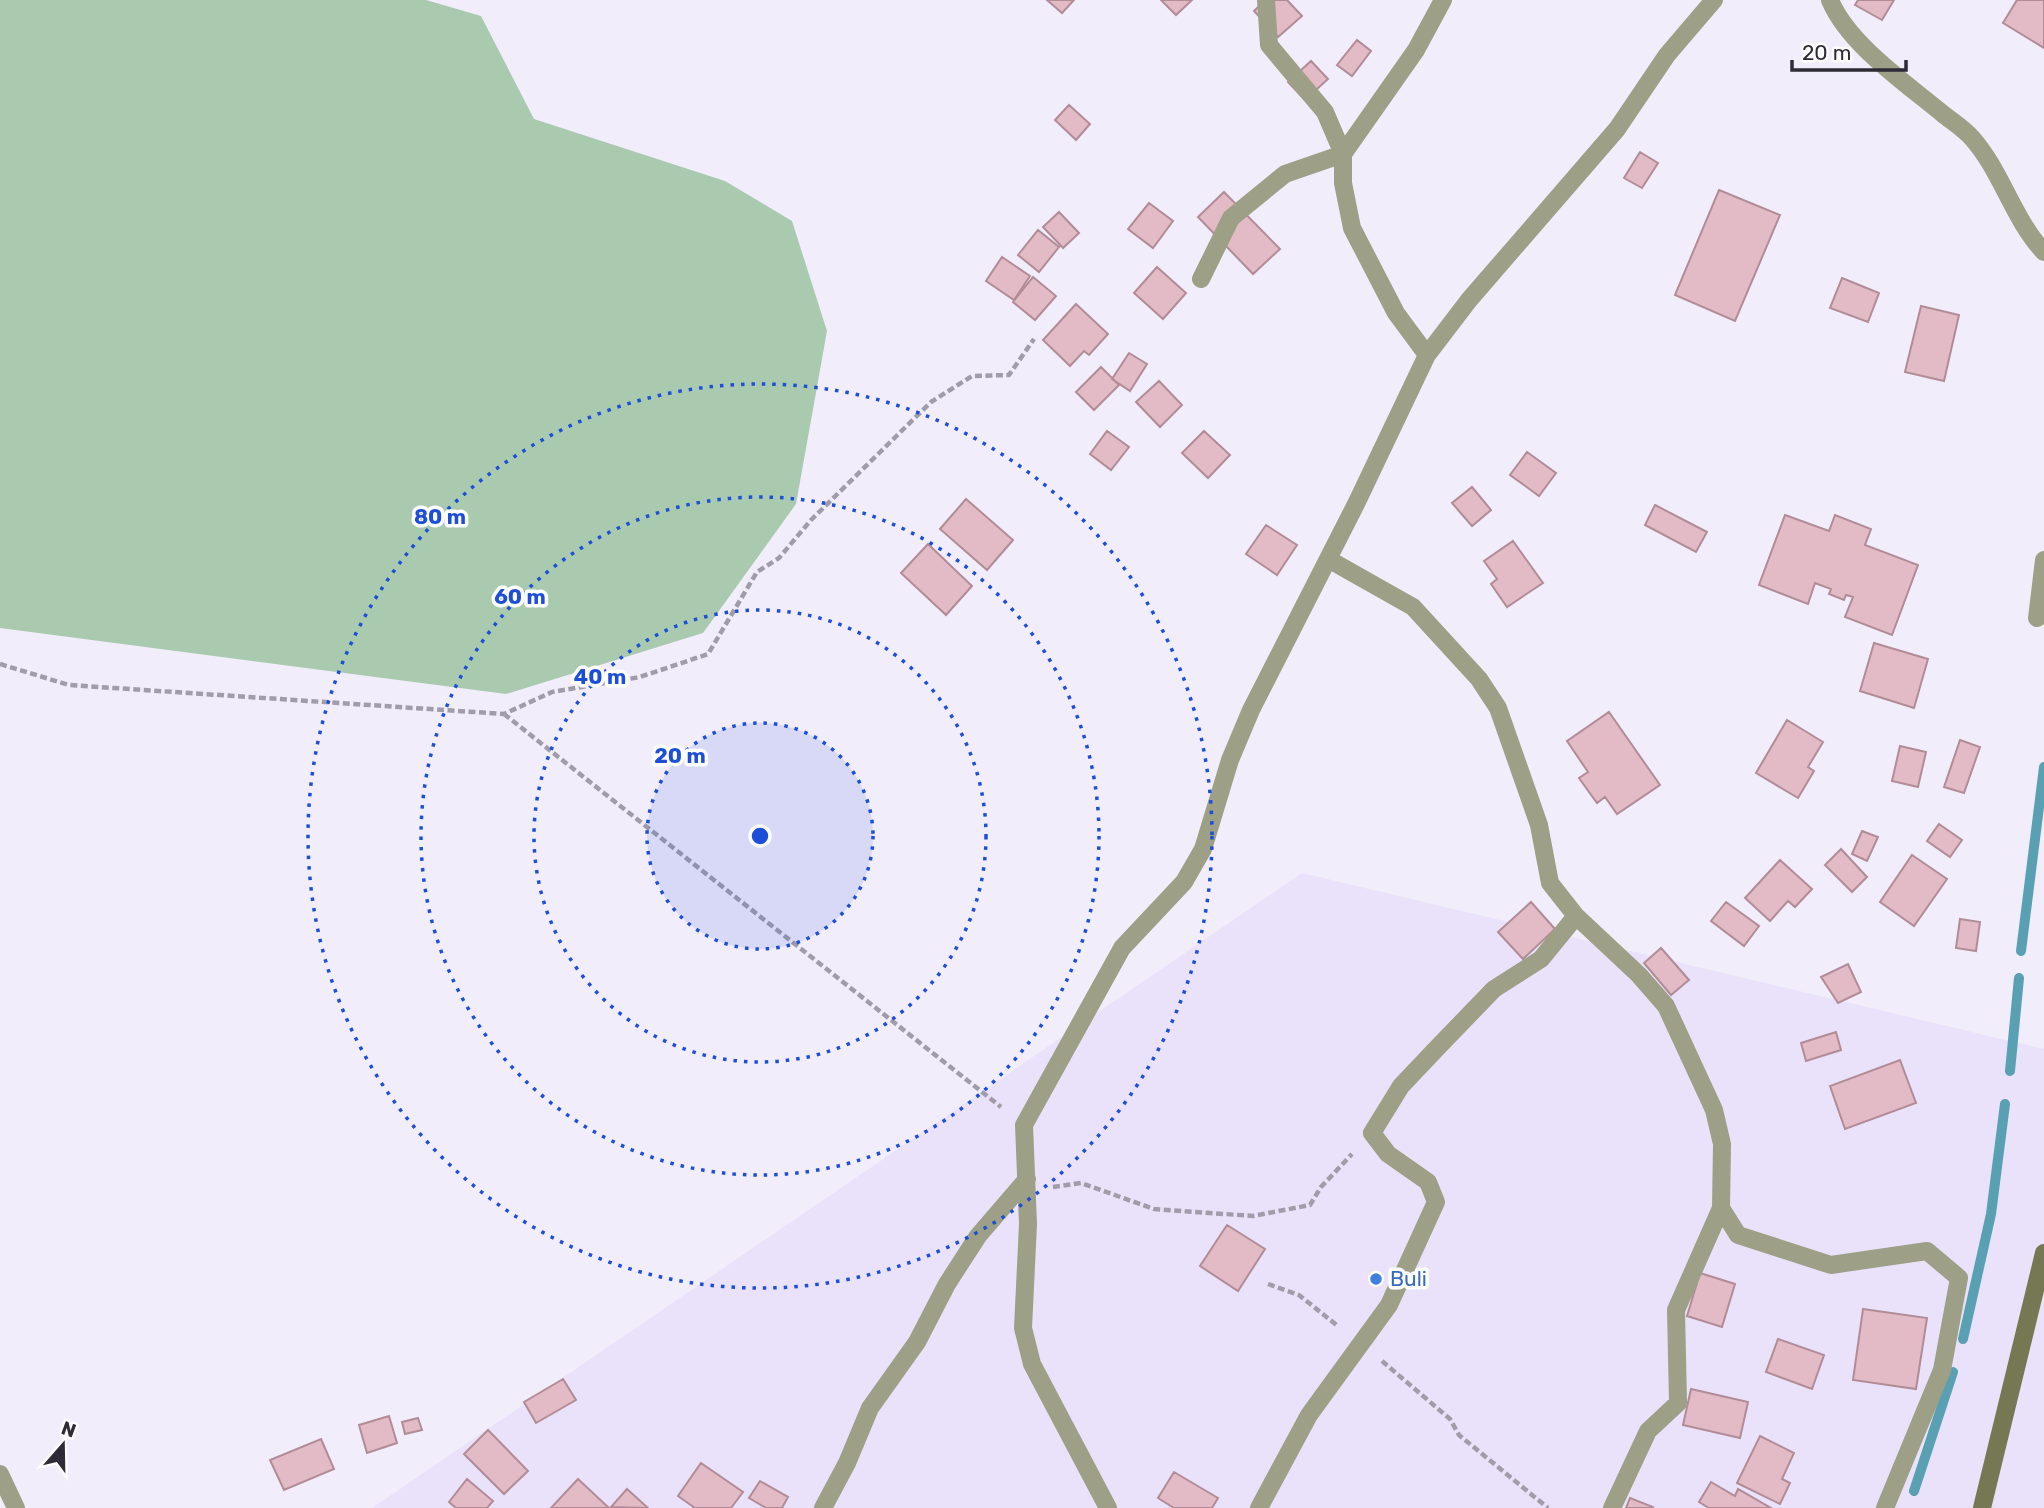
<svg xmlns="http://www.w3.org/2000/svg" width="2044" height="1508" font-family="Rubik,sans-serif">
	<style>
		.built { fill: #eae2fa }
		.green { fill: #aacab0 }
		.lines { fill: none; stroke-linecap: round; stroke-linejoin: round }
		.stream { stroke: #5aa0b3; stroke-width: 10 }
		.building { fill: #e2bbc6; stroke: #b18c97; stroke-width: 2 }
		.path { stroke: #a19ca9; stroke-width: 4.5; stroke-dasharray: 7 3.5; stroke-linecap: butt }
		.minor { stroke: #9d9f87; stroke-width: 18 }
		.secondary { stroke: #767854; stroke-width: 18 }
		.ring { fill: none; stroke: #1d4ed8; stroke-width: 3.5; stroke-dasharray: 3.5 7 }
		.shop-dot { fill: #3f7fe0; stroke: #fdfdfd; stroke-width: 2.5 }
		.labels { text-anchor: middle; stroke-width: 7; stroke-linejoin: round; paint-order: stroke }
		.shop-label { font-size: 21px; fill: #366cbe; stroke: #fdfdfd; text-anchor: start }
		.centre { fill: #1d4ed8; stroke: #fdfdfd; stroke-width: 3.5 }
		.ring-label { font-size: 21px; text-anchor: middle; font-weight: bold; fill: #1d4ed8; stroke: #fdfdfd; stroke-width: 7; stroke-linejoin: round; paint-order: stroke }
	</style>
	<rect width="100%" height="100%" fill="#f2edfb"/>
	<path class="built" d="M1302,873L2044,1049V1508H372Z"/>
	<path class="green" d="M0,0H426L481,16L534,119L725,181L792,221L827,331L796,504L703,633L506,694L0,628Z"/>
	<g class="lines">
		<path class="stream" d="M2021,951L2044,767
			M2010,1071L2019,978
			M1963,1339L1991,1214L2005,1104
			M1914,1491L1953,1372"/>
	</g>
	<path class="building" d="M1047,0H1074L1062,13Z
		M1161,0H1192L1176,15Z
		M1265,0H1287L1302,16L1278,37L1254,11Z
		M1858,0H1894L1882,20L1855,5Z
		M2017,0H2044V48L2003,23Z
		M1357,40L1371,51L1352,76L1337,65Z
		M1311,61L1328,79L1305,100L1288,82Z
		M1069,105L1090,124L1076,140L1055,120Z
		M1640,152L1658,163L1642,188L1624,178Z
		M1719,190L1780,215L1735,321L1675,295Z
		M1224,192L1280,249L1253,274L1198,217Z
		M1149,203L1173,221L1153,248L1128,229Z
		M1059,212L1079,233L1063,248L1043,227Z
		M1038,230L1059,247L1039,272L1018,255Z
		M1002,257L1030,276L1014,300L986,281Z
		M1157,267L1186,293L1163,319L1134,293Z
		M1033,277L1056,296L1035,320L1013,302Z
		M1842,278L1879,293L1868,322L1830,308Z
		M1076,304L1108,334L1089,355L1084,351L1070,366L1043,340Z
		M1921,306L1959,315L1944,381L1905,372Z
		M1129,353L1147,364L1130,391L1112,379Z
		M1101,367L1119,385L1094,410L1076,392Z
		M1159,381L1182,405L1160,427L1136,402Z
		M1107,431L1129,447L1111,470L1090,454Z
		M1204,431L1230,455L1208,478L1182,453Z
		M1527,452L1556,473L1539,496L1510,475Z
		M1472,487L1491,510L1472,526L1452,503Z
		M966,499L1013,540L987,570L940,529Z
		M1655,505L1707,532L1696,552L1645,525Z
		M1785,515L1829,531L1835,515L1871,529L1865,545L1918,565L1892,635L1845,617L1853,597L1846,595L1844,600L1829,594L1831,589L1815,583L1808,604L1759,585Z
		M1266,525L1297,545L1277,575L1246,554Z
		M1513,541L1543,583L1507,607L1491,584L1497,579L1484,561Z
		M928,544L972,586L946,615L901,573Z
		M1874,643L1928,659L1914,708L1860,691Z
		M1609,712L1660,785L1617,814L1605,797L1597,803L1579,778L1588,772L1567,741Z
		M1787,720L1823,742L1808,767L1814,771L1798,798L1756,773Z
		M1960,740L1980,747L1964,793L1944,787Z
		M1900,746L1926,752L1918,787L1892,781Z
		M1939,824L1962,840L1950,857L1927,841Z
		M1862,831L1878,837L1867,861L1852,854Z
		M1841,849L1867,877L1852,892L1825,865Z
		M1912,855L1947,879L1914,926L1880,902Z
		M1780,860L1812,889L1795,907L1788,901L1770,921L1745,898Z
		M1531,902L1555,929L1523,959L1498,932Z
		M1726,902L1759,926L1744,946L1711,921Z
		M1960,919L1980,922L1976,951L1956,948Z
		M1661,948L1689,980L1671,995L1644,963Z
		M1848,964L1861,992L1838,1003L1821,977Z
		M1836,1032L1841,1050L1806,1061L1801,1043Z
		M1900,1060L1916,1103L1845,1129L1830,1086Z
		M1227,1225L1265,1249L1238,1291L1200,1266Z
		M1700,1273L1735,1284L1722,1327L1687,1316Z
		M1863,1309L1927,1318L1916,1389L1853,1380Z
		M1778,1339L1824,1355L1812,1389L1766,1372Z
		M563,1379L576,1400L536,1423L524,1402Z
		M1691,1389L1748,1402L1740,1438L1683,1425Z
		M389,1416L397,1443L367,1453L359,1425Z
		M418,1418L422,1430L405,1434L402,1422Z
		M488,1430L528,1471L504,1494L464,1454Z
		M1760,1436L1794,1453L1782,1479L1790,1483L1780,1504L1737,1483Z
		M321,1439L334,1469L284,1490L270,1460Z
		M701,1463L743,1492L731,1508H695L678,1496Z
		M1174,1472L1218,1498L1212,1508H1174L1158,1498Z
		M467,1479L493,1501L487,1508H456L449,1502Z
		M578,1479L609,1508H551Z
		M760,1481L788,1497L782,1508H766L749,1498Z
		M1711,1482L1735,1496L1738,1489L1771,1508H1709L1699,1502Z
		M627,1489L648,1508L611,1507Z
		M1630,1498L1653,1507L1652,1508H1626Z"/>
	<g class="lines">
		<path class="path" d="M0,664L69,685L504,714L552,692L640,677L708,654L757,572L779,558L811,520L931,402L972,376L1009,375L1034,339
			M504,714L1001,1107
			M1053,1187L1081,1183L1154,1209L1253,1216L1310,1205L1321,1187L1352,1154
			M1268,1284L1299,1295L1339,1327
			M1382,1361L1450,1419L1459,1435L1548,1508"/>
		<path class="minor" d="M1830,0C1848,44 1907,84 1943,114C1953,122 1964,129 1972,138C2002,172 2013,219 2044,252
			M1201,279L1231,218L1285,174L1343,154L1325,112L1269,45L1266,0
			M1427,355L1396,313L1352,228L1343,183V154L1416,50L1443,0
			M1328,559L1413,607L1479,679L1498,708L1539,825L1550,883L1576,916L1639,975L1666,1006L1714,1110L1722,1144L1721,1208L1676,1310L1678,1403L1648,1431L1612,1508
			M2037,618L2044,560
			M1721,1208L1738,1235L1831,1265L1927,1251L1959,1278L1942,1370L1885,1508
			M0,1474L16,1508
			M823,1508L847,1463L870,1408L917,1342L947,1284L978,1236L1027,1179
			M1108,1508L1032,1364L1023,1328L1028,1224L1024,1125L1122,948L1184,882L1203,849L1230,760L1251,710L1356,504L1427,355L1469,300L1617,129L1667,55L1714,0
			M1259,1508L1309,1415L1389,1305L1436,1202L1428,1182L1388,1154L1372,1133L1401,1086L1438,1047L1494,989L1541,959L1576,916"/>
		<path class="secondary" d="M1982,1508L2044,1253"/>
	</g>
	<circle cx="760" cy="836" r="113" fill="#1d4ed8" fill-opacity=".12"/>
	<g class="ring">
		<circle cx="760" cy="836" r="113"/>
		<circle cx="760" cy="836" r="226"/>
		<circle cx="760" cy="836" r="339"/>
		<circle cx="760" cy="836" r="452"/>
	</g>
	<circle class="shop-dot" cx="1376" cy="1279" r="7"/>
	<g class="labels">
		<g class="shop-label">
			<text x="1390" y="1286">Buli</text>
		</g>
	</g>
	<circle cx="760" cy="836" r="10" class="centre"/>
	<g class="ring-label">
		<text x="440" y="524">80 m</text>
		<text x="520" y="604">60 m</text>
		<text x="600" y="684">40 m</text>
		<text x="680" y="763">20 m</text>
	</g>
	<g transform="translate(63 1445) rotate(20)" stroke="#fdfdfd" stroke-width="5" paint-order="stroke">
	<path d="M0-5L12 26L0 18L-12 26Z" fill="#2e2a36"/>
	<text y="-10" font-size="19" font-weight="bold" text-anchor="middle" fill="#2e2a36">N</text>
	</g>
	<path d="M1792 60v10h114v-10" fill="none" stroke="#2e2a36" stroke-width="3.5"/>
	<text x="1802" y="60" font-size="21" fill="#2e2a36" stroke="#fdfdfd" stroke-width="5" paint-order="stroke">20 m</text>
</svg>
